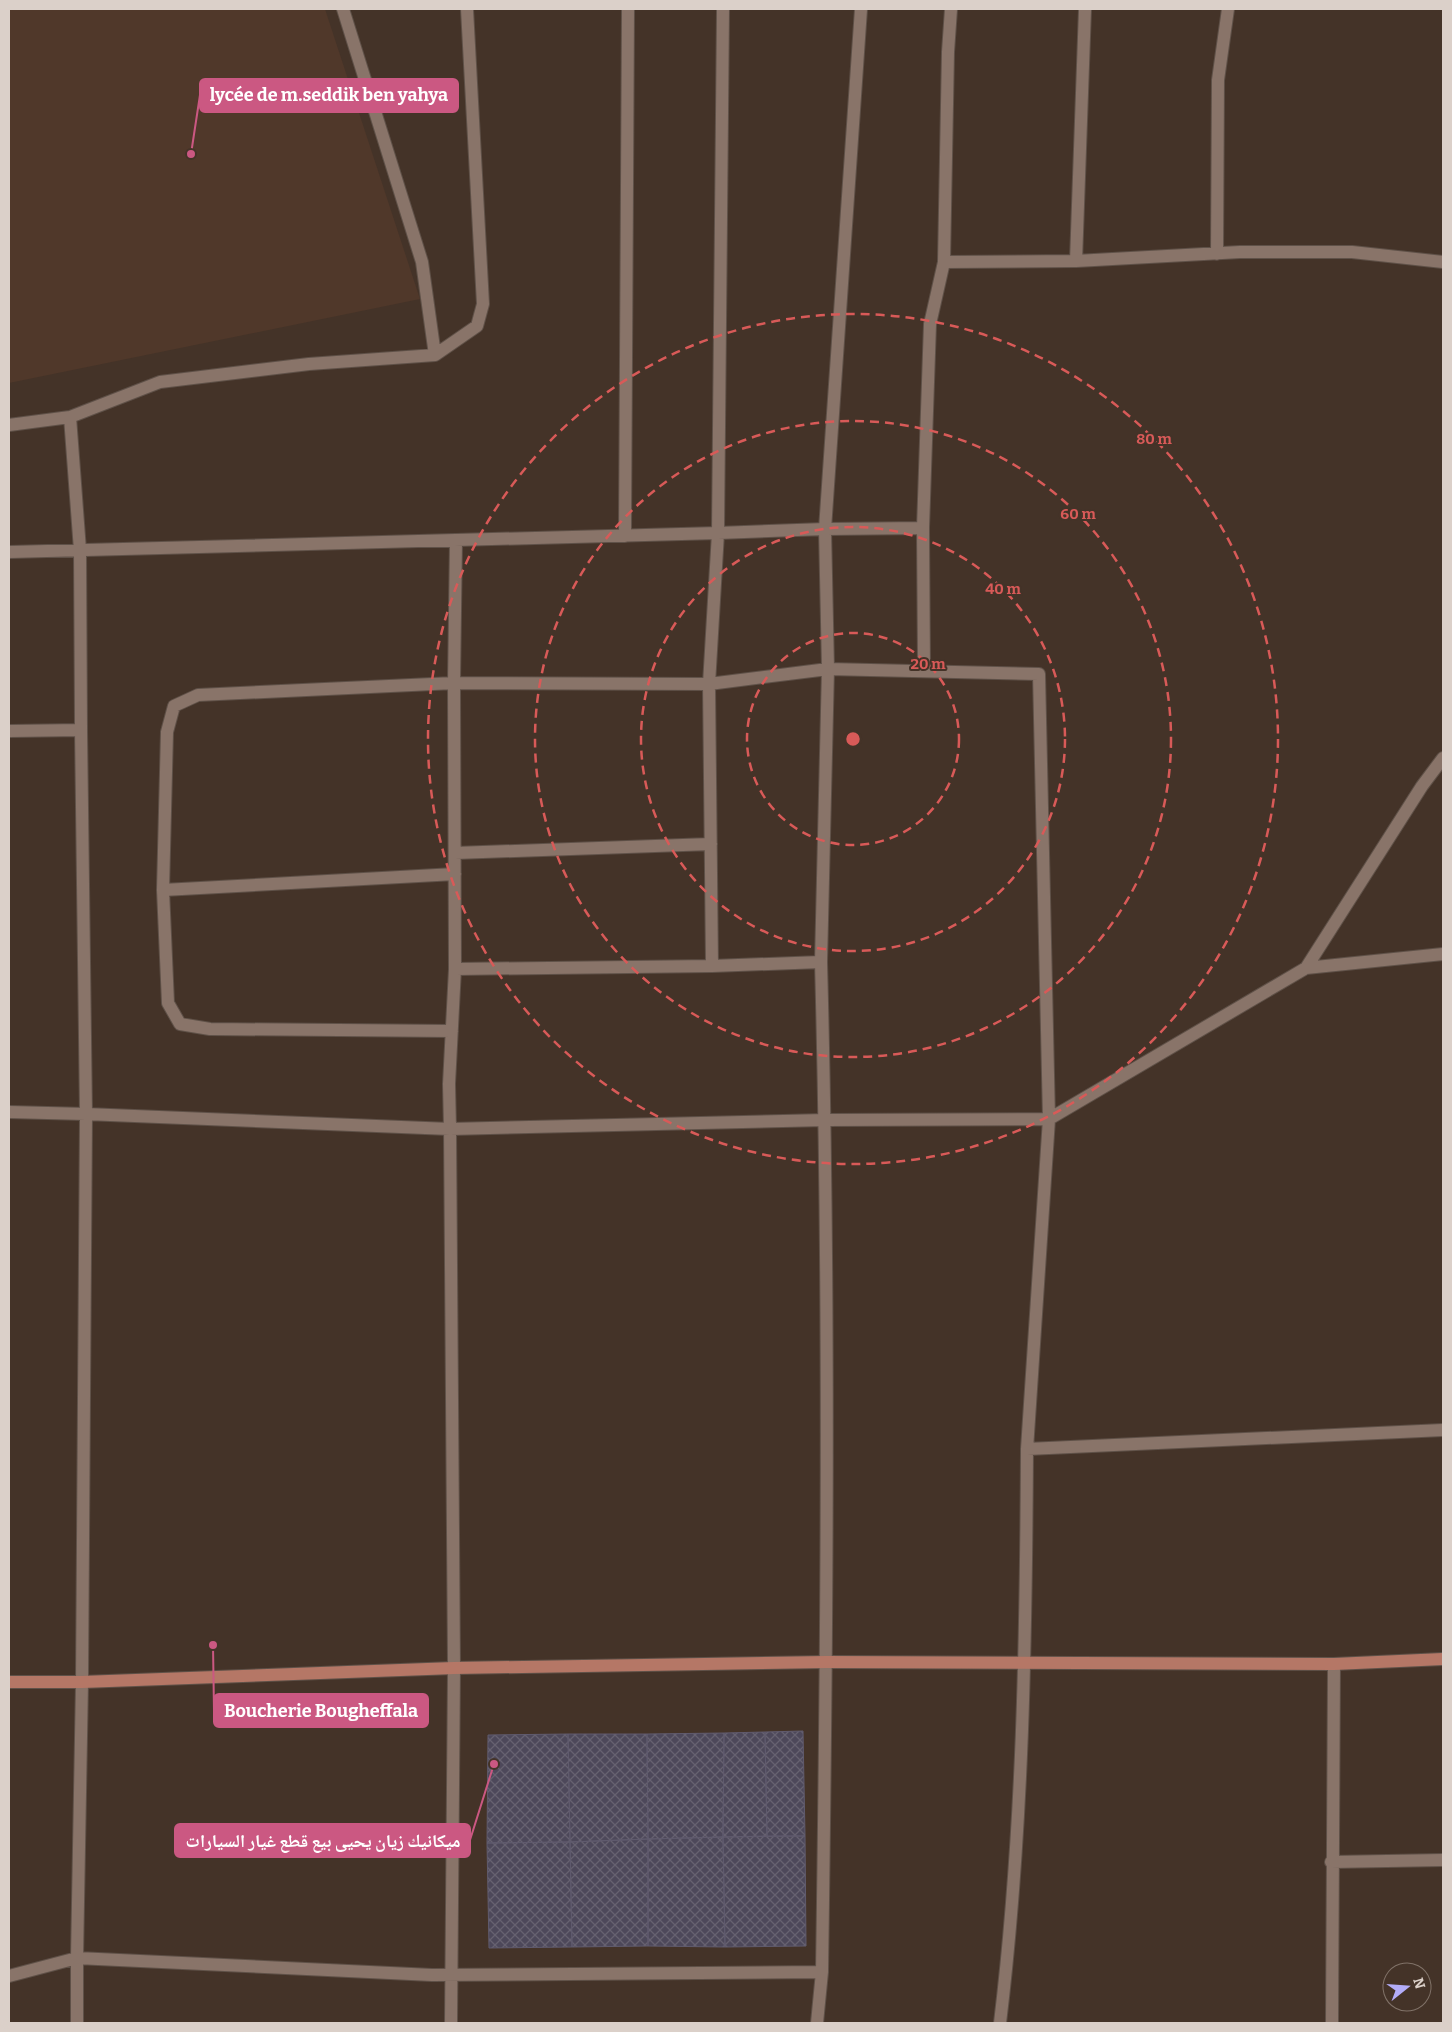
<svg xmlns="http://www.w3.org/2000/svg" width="1452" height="2032" font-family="Bitter,'Noto Naskh Arabic',serif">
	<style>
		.built { fill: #50382a }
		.building { fill: url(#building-cross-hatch); stroke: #605b6e }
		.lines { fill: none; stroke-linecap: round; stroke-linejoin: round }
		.minor-casing { stroke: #5f5148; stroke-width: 14 }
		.major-casing { stroke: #5f5148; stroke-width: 14 }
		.minor { stroke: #897469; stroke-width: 12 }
		.major { stroke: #b57766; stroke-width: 12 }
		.ring { fill: none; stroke: #d85a58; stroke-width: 2.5; stroke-dasharray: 9 6 }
		.centre { fill: #d85a58; stroke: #443328; stroke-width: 2.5 }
		.ring-label { font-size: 15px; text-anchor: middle; font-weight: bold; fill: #d85a58; stroke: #443328; stroke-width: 4; stroke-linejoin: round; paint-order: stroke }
		.leader { fill: none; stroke: #cb5882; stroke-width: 2 }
		.callout-dot { fill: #cb5882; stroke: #443328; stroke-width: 2 }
		.callout { fill: #cb5882; stroke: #cb5882; stroke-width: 2 }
		.callout-label { font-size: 18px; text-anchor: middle; font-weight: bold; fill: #fff }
	</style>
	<defs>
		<pattern id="building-cross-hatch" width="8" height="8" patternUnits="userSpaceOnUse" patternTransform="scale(1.25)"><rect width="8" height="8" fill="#4d485a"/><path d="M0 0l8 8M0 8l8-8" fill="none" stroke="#666170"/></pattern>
	</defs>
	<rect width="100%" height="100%" fill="#443328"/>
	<path class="built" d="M9,9H325L420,299L9,383Z"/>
	<path class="building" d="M803,1731L805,1836H767L765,1732Z
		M765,1732L767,1836L723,1837L724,1733Z
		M724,1733L723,1837L648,1839L647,1734Z
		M568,1734L570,1842L487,1843L488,1735Z
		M568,1734H647L648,1839L570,1842Z
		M805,1836L806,1946L725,1947L723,1837Z
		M723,1837L725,1947L648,1946V1839Z
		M648,1839V1946L572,1947L570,1842Z
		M570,1842L572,1947L489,1948L487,1843Z"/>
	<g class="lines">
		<defs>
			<path id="minor" d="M343,9L422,262L435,355
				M861,9L825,529L923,528L924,671
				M1217,254L1218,80L1228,9
				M1076,261L1085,9
				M944,262L1076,261L1240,252H1352L1443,262
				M70,417L160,382L309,364L435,355L477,326L483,304L467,9
				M9,425L70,417L80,550L81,730L9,731
				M923,528L930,324L944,262L948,52L951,9
				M825,529L828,669L709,684L718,533Z
				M625,536L628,9
				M9,552L718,533L723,9
				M81,730L86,1114L450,1129L449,1084L455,969L454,683L709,684L712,966L821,962L828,669L1039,674L1049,1119L825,1120L450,1129L454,1668L451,2023
				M455,853L711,844
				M163,890L455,874
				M1306,968L1422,786L1443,758
				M455,969L712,966
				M452,1031L210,1029L180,1024L168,1003L163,890L167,732L174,706L198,695L454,683L456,540
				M9,1112L86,1114L82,1682L77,1958L9,1976
				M1027,1449L1049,1119L1306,968L1443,954
				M1331,1862L1443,1860
				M77,2023V1958L432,1975L822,1972C827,1635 830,1299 821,962
				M817,2023L822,1972
				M1000,2023C1023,1833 1026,1641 1027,1449L1443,1430
				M1332,2023L1334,1664"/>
			<path id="major" d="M9,1682H82L454,1668L826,1662L1334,1664L1443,1659"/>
		</defs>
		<use href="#minor" class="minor-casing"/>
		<use href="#major" class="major-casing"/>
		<use href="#minor" class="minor"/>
		<use href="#major" class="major"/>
	</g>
	<g class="ring">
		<circle cx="853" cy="739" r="106"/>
		<circle cx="853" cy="739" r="212"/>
		<circle cx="853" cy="739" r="318"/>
		<circle cx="853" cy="739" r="425"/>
	</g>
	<circle cx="853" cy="739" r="8" class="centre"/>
	<g class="ring-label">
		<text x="1154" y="444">80 m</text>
		<text x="1078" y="519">60 m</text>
		<text x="1003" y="594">40 m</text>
		<text x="928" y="669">20 m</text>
	</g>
	<path class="leader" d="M191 154L200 95M213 1645L214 1711M494 1764L470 1840"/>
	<g class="callout-dot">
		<circle cx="191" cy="154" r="5"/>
		<circle cx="213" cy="1645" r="5"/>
		<circle cx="494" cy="1764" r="5"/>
	</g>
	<g class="callout">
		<rect x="200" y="79" width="258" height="33" rx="5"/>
		<rect x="214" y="1694" width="214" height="33" rx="5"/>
		<rect x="175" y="1824" width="295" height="33" rx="5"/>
	</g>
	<g class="callout-label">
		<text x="329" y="101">lycée de m.seddik ben yahya</text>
		<text x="321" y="1717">Boucherie Bougheffala</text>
		<text x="323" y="1847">ميكانيك زيان يحيى بيع قطع غيار السيارات</text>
	</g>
	<rect width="1452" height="2032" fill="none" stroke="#dbd0c9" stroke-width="20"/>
	<g transform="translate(1407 1987) rotate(73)"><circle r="24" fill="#443328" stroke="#807268"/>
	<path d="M0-4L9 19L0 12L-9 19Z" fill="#b3adf9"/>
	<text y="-8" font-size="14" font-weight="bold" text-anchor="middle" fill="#dbd0c9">N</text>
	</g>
</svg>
